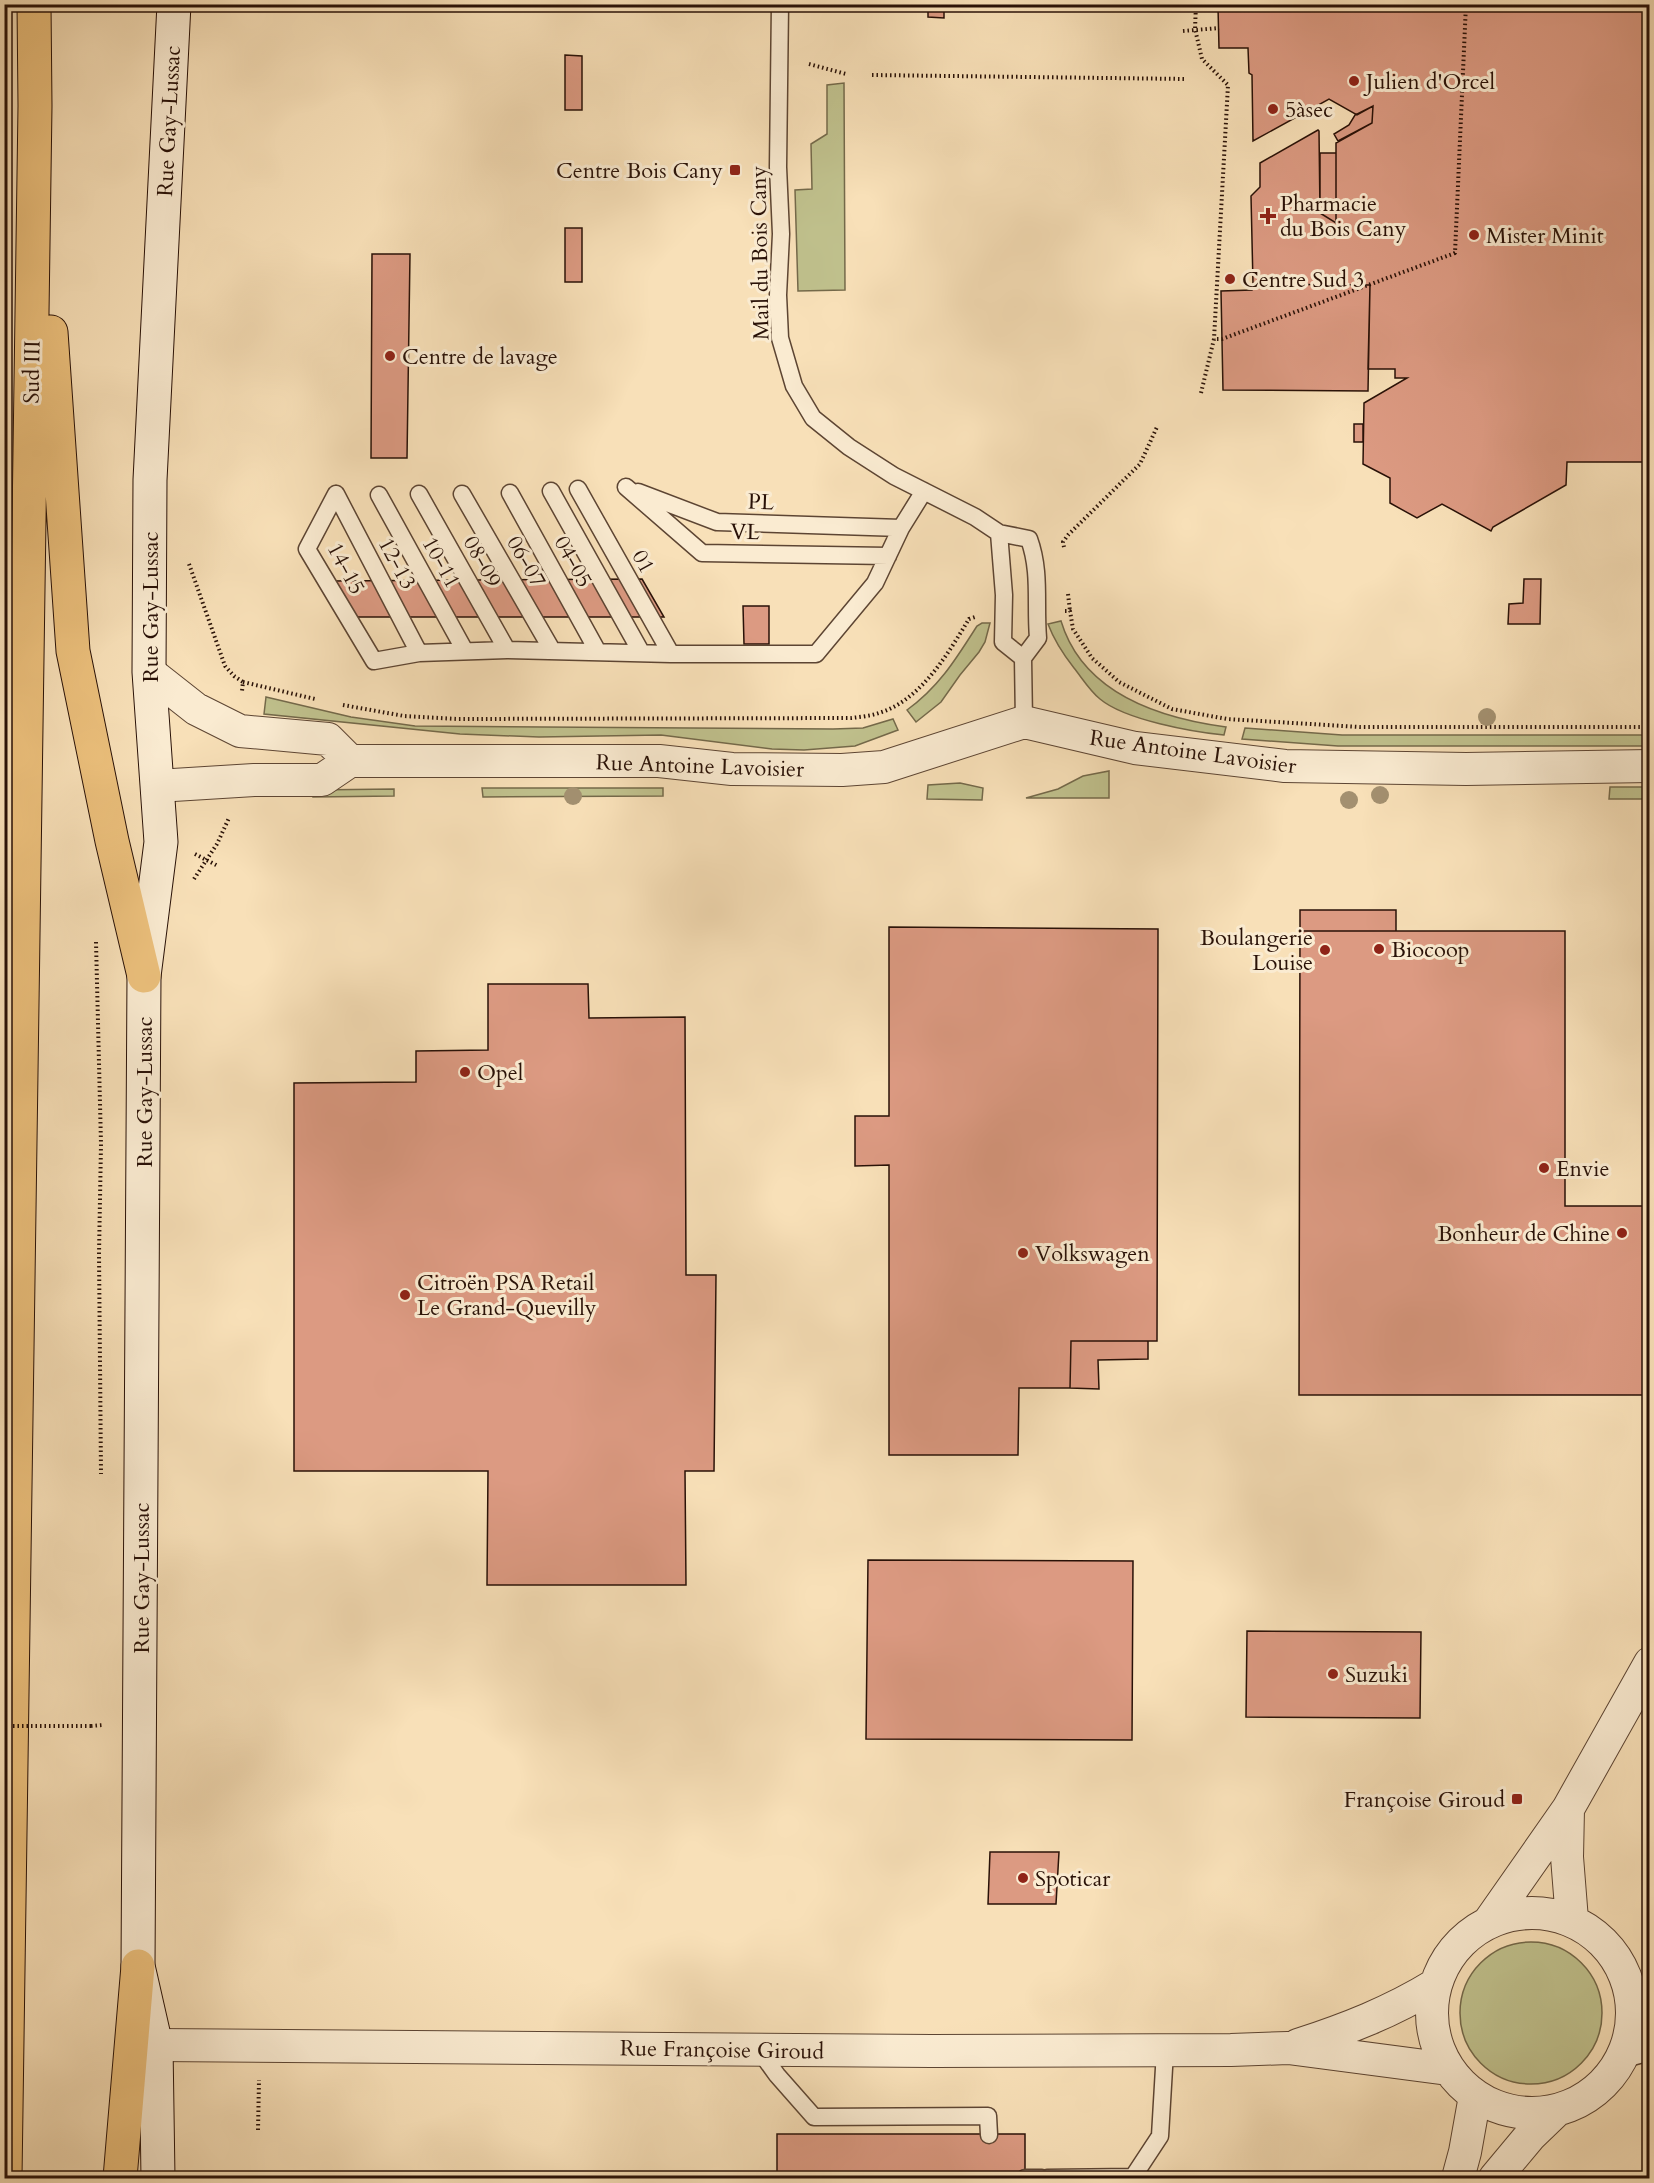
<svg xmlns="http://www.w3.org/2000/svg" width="1654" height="2183" font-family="Cardo,serif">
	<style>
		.green { fill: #c0c18d; stroke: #74694a; stroke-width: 1.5 }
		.building { fill: #dc9a82; stroke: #291107; stroke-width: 1.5 }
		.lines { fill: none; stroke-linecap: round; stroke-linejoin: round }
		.service-casing { stroke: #5d4533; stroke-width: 19 }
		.minor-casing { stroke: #5d4533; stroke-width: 34 }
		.secondary-casing { stroke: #291107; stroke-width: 35 }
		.trunk-casing { stroke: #291107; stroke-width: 35 }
		.path { stroke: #291107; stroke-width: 4; stroke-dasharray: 1.5 3; stroke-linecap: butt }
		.service { stroke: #faebd1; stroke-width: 16 }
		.minor { stroke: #faebd1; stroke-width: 32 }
		.secondary { stroke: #faebd1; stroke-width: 33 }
		.trunk { stroke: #ecc07c; stroke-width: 33 }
		.path-bridge { stroke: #291107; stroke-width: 4; stroke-dasharray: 1.5 3; stroke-linecap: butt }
		.tree { fill: #a39070 }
		.poi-dot { fill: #8f2418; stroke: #faebd1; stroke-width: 2 }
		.labels { text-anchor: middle; stroke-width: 6; stroke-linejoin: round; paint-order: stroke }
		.poi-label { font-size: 22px; fill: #291107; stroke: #faebd1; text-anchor: start }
		.street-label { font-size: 22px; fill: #291107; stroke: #faebd1 }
	</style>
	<rect width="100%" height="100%" fill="#f8e0b8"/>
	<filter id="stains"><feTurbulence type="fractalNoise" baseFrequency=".00333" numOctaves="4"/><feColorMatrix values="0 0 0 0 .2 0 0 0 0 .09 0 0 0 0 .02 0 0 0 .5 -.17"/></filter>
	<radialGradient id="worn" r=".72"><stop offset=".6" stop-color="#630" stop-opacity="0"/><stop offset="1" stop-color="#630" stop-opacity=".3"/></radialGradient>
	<path class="green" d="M844,83L845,290L798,291L795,190L812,189L811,144L827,134V85Z
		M1061,621C1083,694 1159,718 1226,727L1224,735C1193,732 1125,720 1100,699C1090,691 1082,678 1074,668C1063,654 1054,640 1048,624Z
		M982,623H990L985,642L979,652L960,675L941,702L916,722L907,710C939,687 956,659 977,626Z
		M266,697L351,717L415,726L833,729L863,728L893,719L898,730L855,746L804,750L772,749L661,735L539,737L460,734L264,714Z
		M1245,728L1342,735H1649L1650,746H1338L1242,739Z
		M1109,771V798H1026L1058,789L1083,776Z
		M960,783L983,788L982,800L927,799L928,785Z
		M1610,787H1649V799H1609Z
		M482,788H663V796L483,797Z
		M394,789V796L313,797V790Z
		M1460 2013a71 71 0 1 1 142 0a71 71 0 1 1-142 0Z"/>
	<path class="building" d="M928,4H944V18L928,17Z
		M1650,4V462H1567L1566,485L1493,527L1491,531L1442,504L1417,518L1390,503V478L1363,464L1364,403L1407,378H1395V369H1368L1370,285L1253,284L1251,196L1260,187V163L1318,130L1319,131L1320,213L1336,223V143L1372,123L1373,106L1357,115L1329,99L1253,141L1252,75L1249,73L1248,48H1219L1218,7L1247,4Z
		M565,55L582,56V110H565Z
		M1373,106L1372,123L1338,141L1334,134L1349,125L1355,115Z
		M1320,153H1336V223L1320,213Z
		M565,228H582V282H565Z
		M372,254H410L407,458H371Z
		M1253,284L1370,285L1368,391L1223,390L1221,291L1252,290Z
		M1354,424H1363V442H1354Z
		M642,579L664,617H352L331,581Z
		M1524,579H1541L1540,624H1508L1509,604L1523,603Z
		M743,606H769V644H744Z
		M1300,910H1396V931H1300Z
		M889,927L1158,929L1157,1341H1071L1070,1388H1019L1018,1455H889V1165L855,1166V1116H889Z
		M1300,931H1565V1206H1650V1395H1299Z
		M488,984H588L589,1018L685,1017L686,1275H716L714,1471H685L686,1585H487L488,1471H294V1083L416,1082V1051L488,1050Z
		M1071,1341H1148V1359L1098,1360L1099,1389L1070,1388Z
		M868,1560L1133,1561L1132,1740L866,1739Z
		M1247,1631L1421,1632L1420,1718L1246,1717Z
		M990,1852H1059L1056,1904H988Z
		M777,2134H1025V2178H777Z"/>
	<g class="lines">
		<defs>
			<path id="service" d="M780,4L778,167L781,234L778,295L780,338L794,386L813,418L849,447L894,476L975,517L999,533L1029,539C1041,572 1035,603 1038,638L1023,658L1024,722
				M626,487L702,553L888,556
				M578,489L671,654
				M551,491L641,652
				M638,492L717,522L901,528
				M510,493L598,652
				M336,494L307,549L374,661L419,653L507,650L671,654H816L875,583L901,528L924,491
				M336,494L419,653
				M419,494L507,650
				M462,494L552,650
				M379,495L465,651
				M999,533L1004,595L1003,642L1023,658
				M1629,1984L1650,1987
				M759,2050L777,2075L814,2117L988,2116L989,2135
				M1621,2060L1650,2052
				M1025,2178H1042
				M1047,2178L1133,2177L1160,2136L1165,2051"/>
			<path id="minor" d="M149,672L196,709L240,731L328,739L350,761
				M157,786L254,780H322L350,761H659L732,769L842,770L884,767L1024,722L1135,748L1285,766L1466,769L1650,766
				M1568,1809L1567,1857L1572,1920
				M1432 2013a100 100 0 1 1 200 0a100 100 0 1 1-200 0Z
				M1489,1922L1568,1809L1650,1663
				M156,2045L932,2051L1231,2050L1288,2048L1448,2069
				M1298,2045C1347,2029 1391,2012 1435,1985
				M1458,2178L1465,2152L1475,2096
				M1495,2178L1530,2136L1556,2111"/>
			<path id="secondary" d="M158,2178L156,2045L138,1966L144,976L161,842L149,672L150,480L174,4"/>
			<path id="trunk" d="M51,332L73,651L112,841L144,976
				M5,2178L35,106L34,4
				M120,2178L138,1966"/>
		</defs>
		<use href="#service" class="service-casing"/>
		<use href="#minor" class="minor-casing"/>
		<use href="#secondary" class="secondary-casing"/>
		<use href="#trunk" class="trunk-casing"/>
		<path class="path" d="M1196,4L1195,29L1202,59L1228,85L1214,339
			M1183,31L1219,28
			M809,64L846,74
			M872,75L1185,79
			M1201,393L1214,339H1222L1455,253L1466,4
			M1064,547L1063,542L1068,535L1140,464L1157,427
			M189,564L225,666L234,676L243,682L242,691
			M1068,594L1070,611
			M1065,611H1070L1073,629L1092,658L1119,682L1172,709L1227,719L1360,727H1650
			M243,682L315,699
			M343,705L404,716L458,719L851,718C860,717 870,716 879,713C921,700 947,655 969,619L975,617
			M195,854L218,866
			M194,879L217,844L229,818
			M96,942L101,1144L99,1254L101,1474
			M91,1726L103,1725
			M258,2130L259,2080"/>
		<use href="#service" class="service"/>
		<use href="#minor" class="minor"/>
		<use href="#secondary" class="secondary"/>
		<use href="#trunk" class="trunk"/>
		<path class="path-bridge" d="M4,1726H91"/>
	</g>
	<g class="tree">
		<circle cx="1487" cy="717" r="9"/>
		<circle cx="1380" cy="795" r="9"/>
		<circle cx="573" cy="796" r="9"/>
		<circle cx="1349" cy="800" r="9"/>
	</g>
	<g class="poi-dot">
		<circle cx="1354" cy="81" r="6"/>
		<circle cx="1273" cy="109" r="6"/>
		<rect x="729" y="164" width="12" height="12" rx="3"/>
		<path d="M1265 207h6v6h6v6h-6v6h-6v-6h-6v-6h6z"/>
		<circle cx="1474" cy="235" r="6"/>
		<circle cx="1230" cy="279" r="6"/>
		<circle cx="390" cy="356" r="6"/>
		<circle cx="1379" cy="949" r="6"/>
		<circle cx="1325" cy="950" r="6"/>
		<circle cx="465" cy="1072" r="6"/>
		<circle cx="1544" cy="1168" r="6"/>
		<circle cx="1622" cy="1233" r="6"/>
		<circle cx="1023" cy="1253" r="6"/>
		<circle cx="405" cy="1295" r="6"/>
		<circle cx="1333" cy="1674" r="6"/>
		<rect x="1511" y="1793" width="12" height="12" rx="3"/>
		<circle cx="1023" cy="1878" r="6"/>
	</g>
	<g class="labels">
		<g class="poi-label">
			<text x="1366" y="89">Julien d'Orcel</text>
			<text x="1285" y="117">5àsec</text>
			<text x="723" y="178" text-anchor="end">Centre Bois Cany</text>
			<text x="1280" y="211">Pharmacie<tspan x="1280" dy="25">du Bois Cany</tspan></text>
			<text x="1486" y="243">Mister Minit</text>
			<text x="1242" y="287">Centre Sud 3</text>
			<text x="402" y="364">Centre de lavage</text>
			<text x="1313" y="945" text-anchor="end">Boulangerie<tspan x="1313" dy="25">Louise</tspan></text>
			<text x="1391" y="957">Biocoop</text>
			<text x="477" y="1080">Opel</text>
			<text x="1556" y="1176">Envie</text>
			<text x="1610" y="1241" text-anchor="end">Bonheur de Chine</text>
			<text x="1035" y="1261">Volkswagen</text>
			<text x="417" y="1290">Citroën PSA Retail<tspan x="417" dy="25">Le Grand-Quevilly</tspan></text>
			<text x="1345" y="1682">Suzuki</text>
			<text x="1505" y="1807" text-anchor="end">Françoise Giroud</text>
			<text x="1035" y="1886">Spoticar</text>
		</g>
		<g class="street-label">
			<text transform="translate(168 121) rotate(-87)" y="8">Rue Gay-Lussac</text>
			<text transform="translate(759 253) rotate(-91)" y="8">Mail du Bois Cany</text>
			<text transform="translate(31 372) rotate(-89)" y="8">Sud III</text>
			<text transform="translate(761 501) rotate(2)" y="8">PL</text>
			<text transform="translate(745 531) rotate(1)" y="8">VL</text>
			<text transform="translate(483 561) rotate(61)" y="8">08-09</text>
			<text transform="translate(527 561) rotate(60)" y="8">06-07</text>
			<text transform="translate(574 561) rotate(61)" y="8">04-05</text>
			<text transform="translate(644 561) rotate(61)" y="8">01</text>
			<text transform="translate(442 562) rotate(61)" y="8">10-11</text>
			<text transform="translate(398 563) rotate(62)" y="8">12-13</text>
			<text transform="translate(347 568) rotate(62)" y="8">14-15</text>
			<text transform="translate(150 607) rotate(-90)" y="8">Rue Gay-Lussac</text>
			<text transform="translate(1193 751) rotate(8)" y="8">Rue Antoine Lavoisier</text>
			<text transform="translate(700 765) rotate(2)" y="8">Rue Antoine Lavoisier</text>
			<text transform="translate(144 1092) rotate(-90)" y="8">Rue Gay-Lussac</text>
			<text transform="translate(141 1578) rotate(-90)" y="8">Rue Gay-Lussac</text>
			<text transform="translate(722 2049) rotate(1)" y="8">Rue Françoise Giroud</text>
		</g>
	</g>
	<rect width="1654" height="2183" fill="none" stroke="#f8e0b8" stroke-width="24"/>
	<rect x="6" y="6" width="1642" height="2171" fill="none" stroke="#291107" stroke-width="3"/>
	<rect x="12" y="12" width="1630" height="2159" fill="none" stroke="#291107" stroke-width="1.5"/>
	<rect width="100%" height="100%" filter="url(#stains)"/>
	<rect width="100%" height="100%" fill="url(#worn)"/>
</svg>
